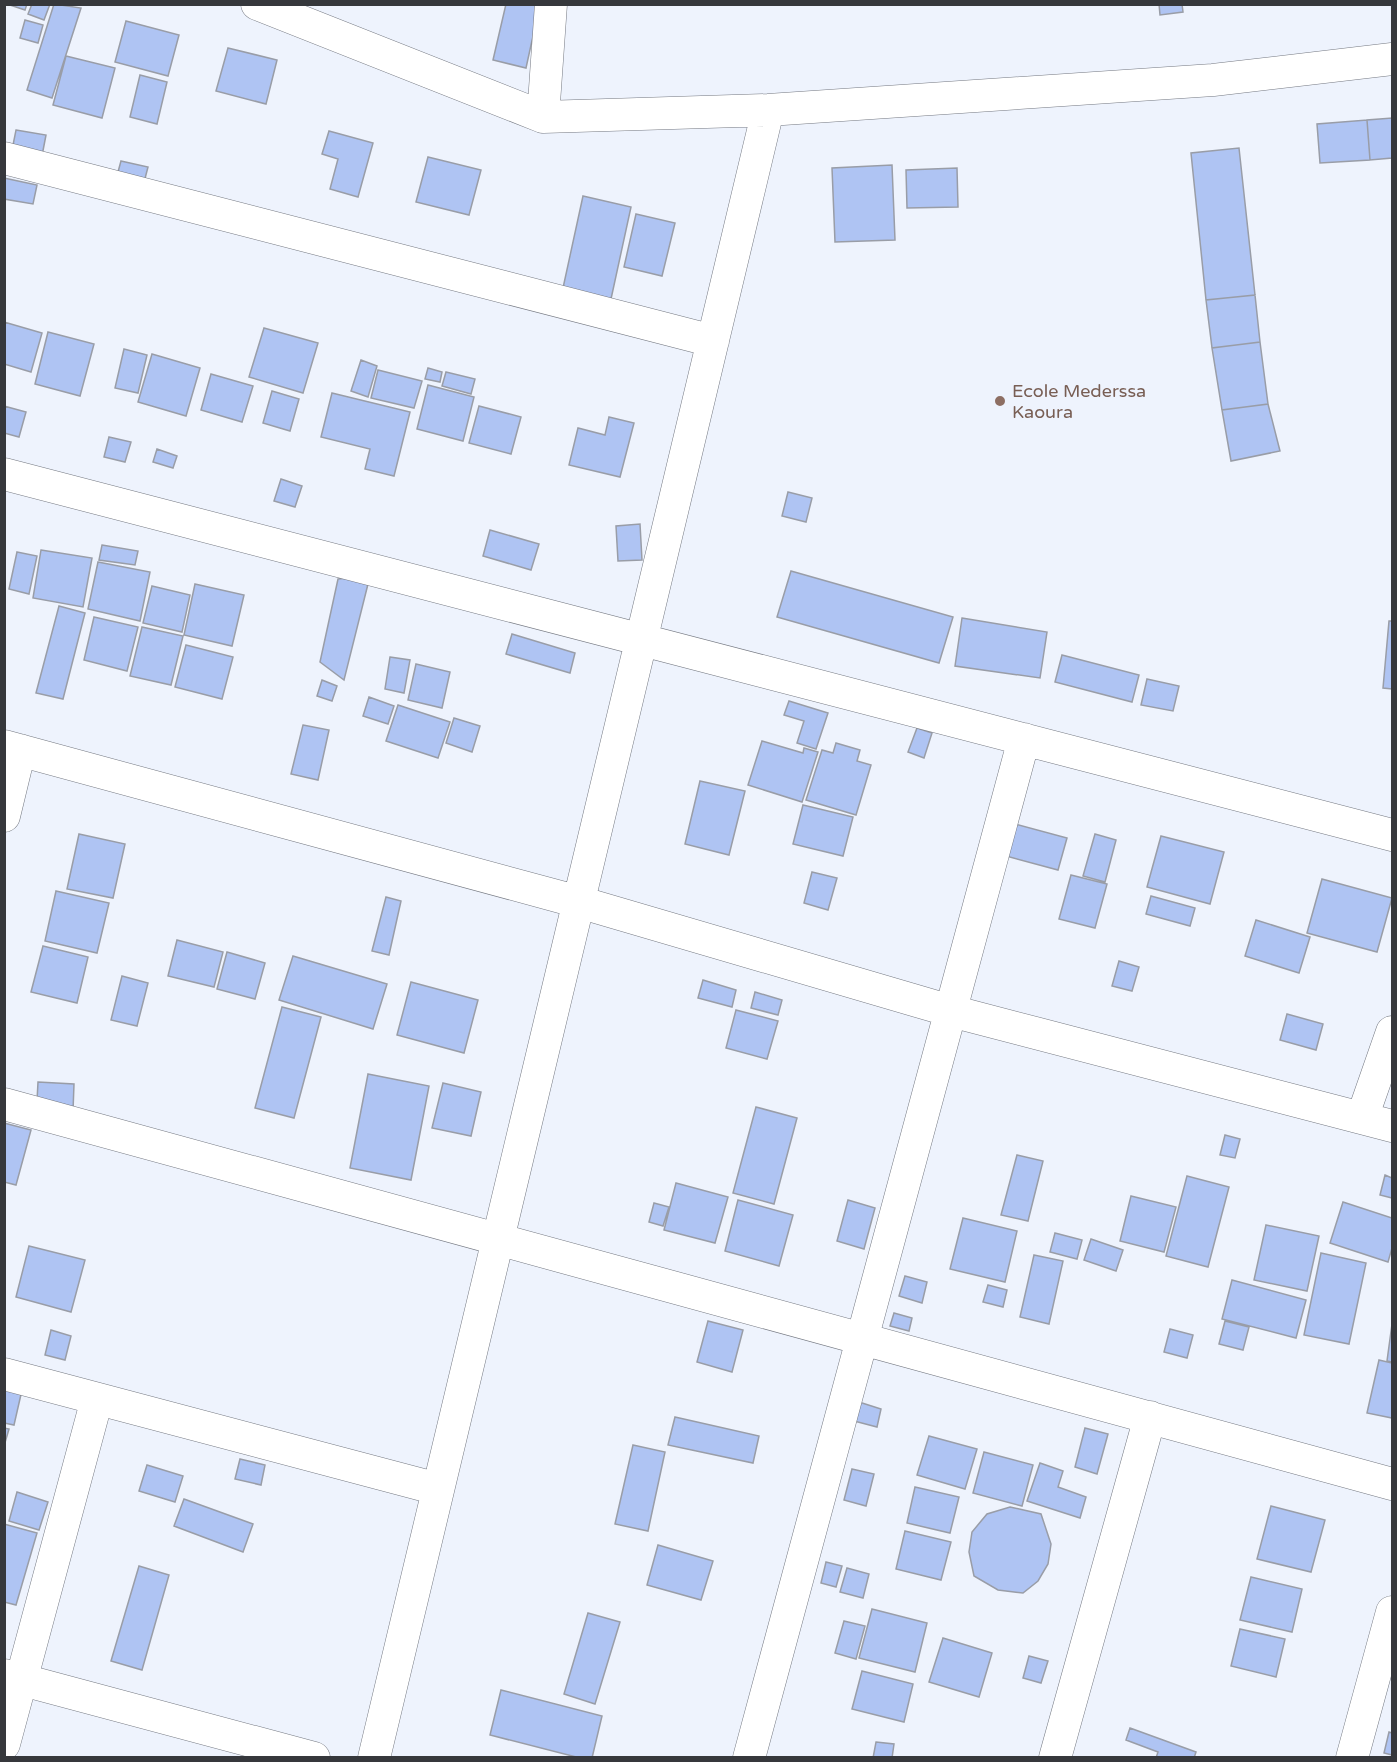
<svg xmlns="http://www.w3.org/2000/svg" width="1397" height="1762" font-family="'Varela Round',sans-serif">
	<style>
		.building { fill: #afc4f3; stroke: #999da7; stroke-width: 1.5 }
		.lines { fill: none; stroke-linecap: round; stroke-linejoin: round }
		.street-casing { stroke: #757982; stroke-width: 33 }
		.street { stroke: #fff; stroke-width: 32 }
		.education-dot { fill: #8d6e63; stroke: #eef3fd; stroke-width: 2 }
		.labels { text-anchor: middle; stroke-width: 6; stroke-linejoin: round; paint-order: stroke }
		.education-label { font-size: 18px; fill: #785e54; stroke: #eef3fd; text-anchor: start }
	</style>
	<rect width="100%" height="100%" fill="#eef3fd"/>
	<path class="building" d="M7,4H27L25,10Z
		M32,4H50L44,20L28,14Z
		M54,4L81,8L52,98L27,90Z
		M506,4H540L526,68L493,60Z
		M1159,4H1182L1183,12L1160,15Z
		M25,20L43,25L38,43L20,38Z
		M126,21L179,35L168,76L115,62Z
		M228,48L277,60L266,104L216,91Z
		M66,56L115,68L102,118L53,105Z
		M140,75L167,82L157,124L130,117Z
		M1392,118V158L1370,160L1367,120Z
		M1367,120L1370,160L1320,163L1317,124Z
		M16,130L46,135L41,161L11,155Z
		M329,131L373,143L358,197L330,189L338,159L322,154Z
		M1239,148L1255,295L1206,300L1191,153Z
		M428,157L481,170L469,215L416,202Z
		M121,161L148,167L142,190L115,183Z
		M892,165L895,240L835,242L832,168Z
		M957,168L958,207L907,208L906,170Z
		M4,178L37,185L33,204L4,199Z
		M583,196L631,207L611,299L563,288Z
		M636,214L675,223L662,276L624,267Z
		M1255,295L1260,342L1212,348L1206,300Z
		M4,322L42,333L31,372L4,364Z
		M264,328L318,343L303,393L249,377Z
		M48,332L94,344L80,396L35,384Z
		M1260,342L1268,404L1222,410L1212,348Z
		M124,349L147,355L138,393L115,388Z
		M152,354L200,368L186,416L138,402Z
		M361,360L377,366L368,397L351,391Z
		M428,368L442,372L440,382L425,379Z
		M378,370L422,381L414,408L371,398Z
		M446,372L475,379L471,394L442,386Z
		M211,374L253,386L242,422L201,410Z
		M428,385L474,397L463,441L417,429Z
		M272,391L299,399L290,431L263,423Z
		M332,393L410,412L394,476L365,469L370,449L321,437Z
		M1268,404L1280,451L1231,461L1222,410Z
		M4,406L26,412L19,437L4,433Z
		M479,406L521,417L511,454L469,443Z
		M609,417L634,423L620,477L569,465L578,428L605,435Z
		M109,437L131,442L125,462L104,457Z
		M157,449L177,456L173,468L153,462Z
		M281,479L302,486L295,507L274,501Z
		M788,492L812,498L806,522L782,516Z
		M640,524L642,560L618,561L616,526Z
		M490,530L539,544L531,570L483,556Z
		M102,545L138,551L135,565L99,560Z
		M41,550L92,558L83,607L33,598Z
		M17,552L37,556L29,594L9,589Z
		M98,562L150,572L140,621L88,609Z
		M791,571L953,617L939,663L777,617Z
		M370,576L344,680L320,662L338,579Z
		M195,584L244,595L232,646L184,635Z
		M152,586L190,595L182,632L143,623Z
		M59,606L85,613L63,699L36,693Z
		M94,617L138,627L127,671L84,660Z
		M962,618L1047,632L1040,678L955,666Z
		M1389,621H1392V689L1383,688Z
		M142,627L183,636L171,685L130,676Z
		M512,634L575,653L570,673L506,654Z
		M186,645L233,657L222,699L175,687Z
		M1062,655L1139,675L1132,702L1055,682Z
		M390,657L410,660L404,693L385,689Z
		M416,664L450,672L442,708L408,700Z
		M1147,679L1179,686L1173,711L1141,705Z
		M322,680L337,686L332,701L317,696Z
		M369,697L394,706L388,724L363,716Z
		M789,701L828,713L816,749L797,743L804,721L784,715Z
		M398,705L450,722L438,758L386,741Z
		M454,718L480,726L472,752L446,743Z
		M303,725L329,730L318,780L291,774Z
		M917,728L932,733L924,758L908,752Z
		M762,741L803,753L804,748L818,752L802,802L748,785Z
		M836,743L860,750L857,761L871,765L856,815L806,800L822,750L833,753Z
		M700,781L745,791L729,855L685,844Z
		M803,805L853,817L843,856L793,844Z
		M1015,824L1067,838L1058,870L1006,856Z
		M79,834L125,844L113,898L67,889Z
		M1095,834L1116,840L1105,882L1083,876Z
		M1161,836L1224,852L1210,904L1147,887Z
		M812,872L837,878L828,910L804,903Z
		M1071,875L1107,884L1095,928L1059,919Z
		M1322,879L1392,898L1377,952L1307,933Z
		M56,891L109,903L97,953L45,941Z
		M1151,896L1195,908L1190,926L1146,914Z
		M386,897L401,901L389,955L372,951Z
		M1256,920L1310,937L1299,973L1245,956Z
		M177,940L223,952L214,987L168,976Z
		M43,946L88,957L77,1003L31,992Z
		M227,952L265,963L255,999L217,989Z
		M293,956L387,984L373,1029L279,1000Z
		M1119,961L1139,967L1132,991L1112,986Z
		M122,976L148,983L137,1026L111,1020Z
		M703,980L736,990L732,1007L698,998Z
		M411,982L478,1000L464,1053L397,1035Z
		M755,992L782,1000L778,1015L751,1008Z
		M282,1007L321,1017L294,1118L255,1108Z
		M736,1010L778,1021L767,1059L726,1048Z
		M1287,1014L1323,1024L1316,1050L1280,1040Z
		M368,1074L429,1086L411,1180L350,1168Z
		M38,1082L74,1084L73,1111L37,1101Z
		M443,1083L481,1092L471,1136L432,1128Z
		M756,1107L797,1118L774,1204L733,1193Z
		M4,1123L31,1130L16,1185L4,1182Z
		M1225,1135L1240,1139L1235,1158L1220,1155Z
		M1017,1155L1043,1161L1028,1221L1001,1215Z
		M1385,1175L1392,1178V1198L1380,1195Z
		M1187,1176L1229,1187L1208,1267L1166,1256Z
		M676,1183L728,1197L715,1243L664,1230Z
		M1131,1196L1176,1207L1164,1252L1120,1241Z
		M738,1200L793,1215L779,1266L725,1251Z
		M848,1200L875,1208L864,1249L837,1241Z
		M1343,1202L1392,1218V1248L1388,1262L1330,1243Z
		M654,1203L669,1207L663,1226L649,1222Z
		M963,1218L1017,1231L1005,1282L950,1269Z
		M1266,1225L1319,1236L1307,1291L1254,1280Z
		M1055,1233L1082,1240L1077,1259L1050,1252Z
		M1091,1239L1123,1250L1116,1271L1084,1260Z
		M29,1246L85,1260L71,1312L16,1297Z
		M1321,1253L1366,1263L1349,1344L1304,1335Z
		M1034,1255L1063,1261L1049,1324L1020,1317Z
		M905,1276L927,1282L922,1303L899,1296Z
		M1232,1280L1306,1300L1296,1338L1222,1319Z
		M988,1285L1007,1290L1003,1307L983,1302Z
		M894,1313L912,1318L909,1331L890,1326Z
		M708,1321L743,1330L732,1372L697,1362Z
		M1225,1321L1249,1327L1243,1350L1219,1344Z
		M1392,1324V1362L1387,1361Z
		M1170,1329L1193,1335L1187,1358L1164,1352Z
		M51,1330L71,1336L65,1360L45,1355Z
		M1379,1360L1392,1363V1418L1367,1413Z
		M4,1386L22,1390L14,1425L4,1423Z
		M859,1402L881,1409L877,1427L854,1421Z
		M675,1417L759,1436L753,1463L668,1445Z
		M4,1428L9,1429L4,1446Z
		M1085,1428L1108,1434L1097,1474L1075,1467Z
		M929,1436L977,1449L965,1489L917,1475Z
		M633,1445L665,1452L648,1531L615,1524Z
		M984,1452L1033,1465L1022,1506L973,1493Z
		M240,1459L265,1465L261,1485L235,1479Z
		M1040,1463L1063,1471L1058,1487L1086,1497L1080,1518L1027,1501Z
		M147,1465L183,1476L175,1502L139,1491Z
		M852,1469L874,1474L866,1506L844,1500Z
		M915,1487L959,1497L950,1533L907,1523Z
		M17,1492L48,1502L39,1530L9,1521Z
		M184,1499L253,1524L243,1552L174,1526Z
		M1271,1506L1325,1520L1311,1572L1257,1559Z
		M1010,1507L1041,1514L1051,1544L1048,1564L1038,1581L1023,1593L998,1590L974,1576L969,1552L972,1532L987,1514Z
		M4,1524L37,1533L16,1605L4,1602Z
		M905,1531L951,1542L941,1580L896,1569Z
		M658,1545L713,1561L701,1600L647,1585Z
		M826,1562L842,1566L836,1587L821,1583Z
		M139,1566L169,1575L142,1670L111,1661Z
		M847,1568L869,1574L863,1598L840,1592Z
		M1251,1577L1302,1589L1292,1632L1240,1620Z
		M872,1609L927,1623L915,1672L859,1658Z
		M588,1613L620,1622L595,1704L564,1694Z
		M844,1621L865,1626L856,1659L835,1653Z
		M1240,1629L1285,1639L1276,1677L1231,1666Z
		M943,1638L992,1653L979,1697L929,1682Z
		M1029,1656L1048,1661L1041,1683L1023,1678Z
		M862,1671L913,1684L904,1722L852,1709Z
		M501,1690L602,1716L592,1758H580L490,1735Z
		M1130,1728L1196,1752L1194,1758H1156L1158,1752L1126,1740Z
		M1389,1732L1392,1733V1755L1384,1753Z
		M876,1742L894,1744L892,1758H873Z"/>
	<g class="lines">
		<defs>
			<path id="street" d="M257,4L543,117L768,110L1213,80L1392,59
				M543,117L551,4
				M4,158L713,341
				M4,474L1392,835
				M4,746L579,902L951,1011L1392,1126
				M4,816L20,750
				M4,1104L1392,1484
				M1362,1118L1392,1032
				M4,1374L438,1489
				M4,1675L314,1758
				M4,1744L97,1399
				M374,1758L768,110
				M749,1758L1024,739
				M1055,1758L1150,1417
				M1352,1758L1392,1612"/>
		</defs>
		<use href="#street" class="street-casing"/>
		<use href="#street" class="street"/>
	</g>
	<circle class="education-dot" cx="1000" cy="401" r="6"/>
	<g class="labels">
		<g class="education-label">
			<text x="1012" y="397">Ecole Mederssa<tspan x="1012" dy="21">Kaoura</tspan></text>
		</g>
	</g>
	<rect width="1397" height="1762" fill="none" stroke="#36383c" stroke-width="12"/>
</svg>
